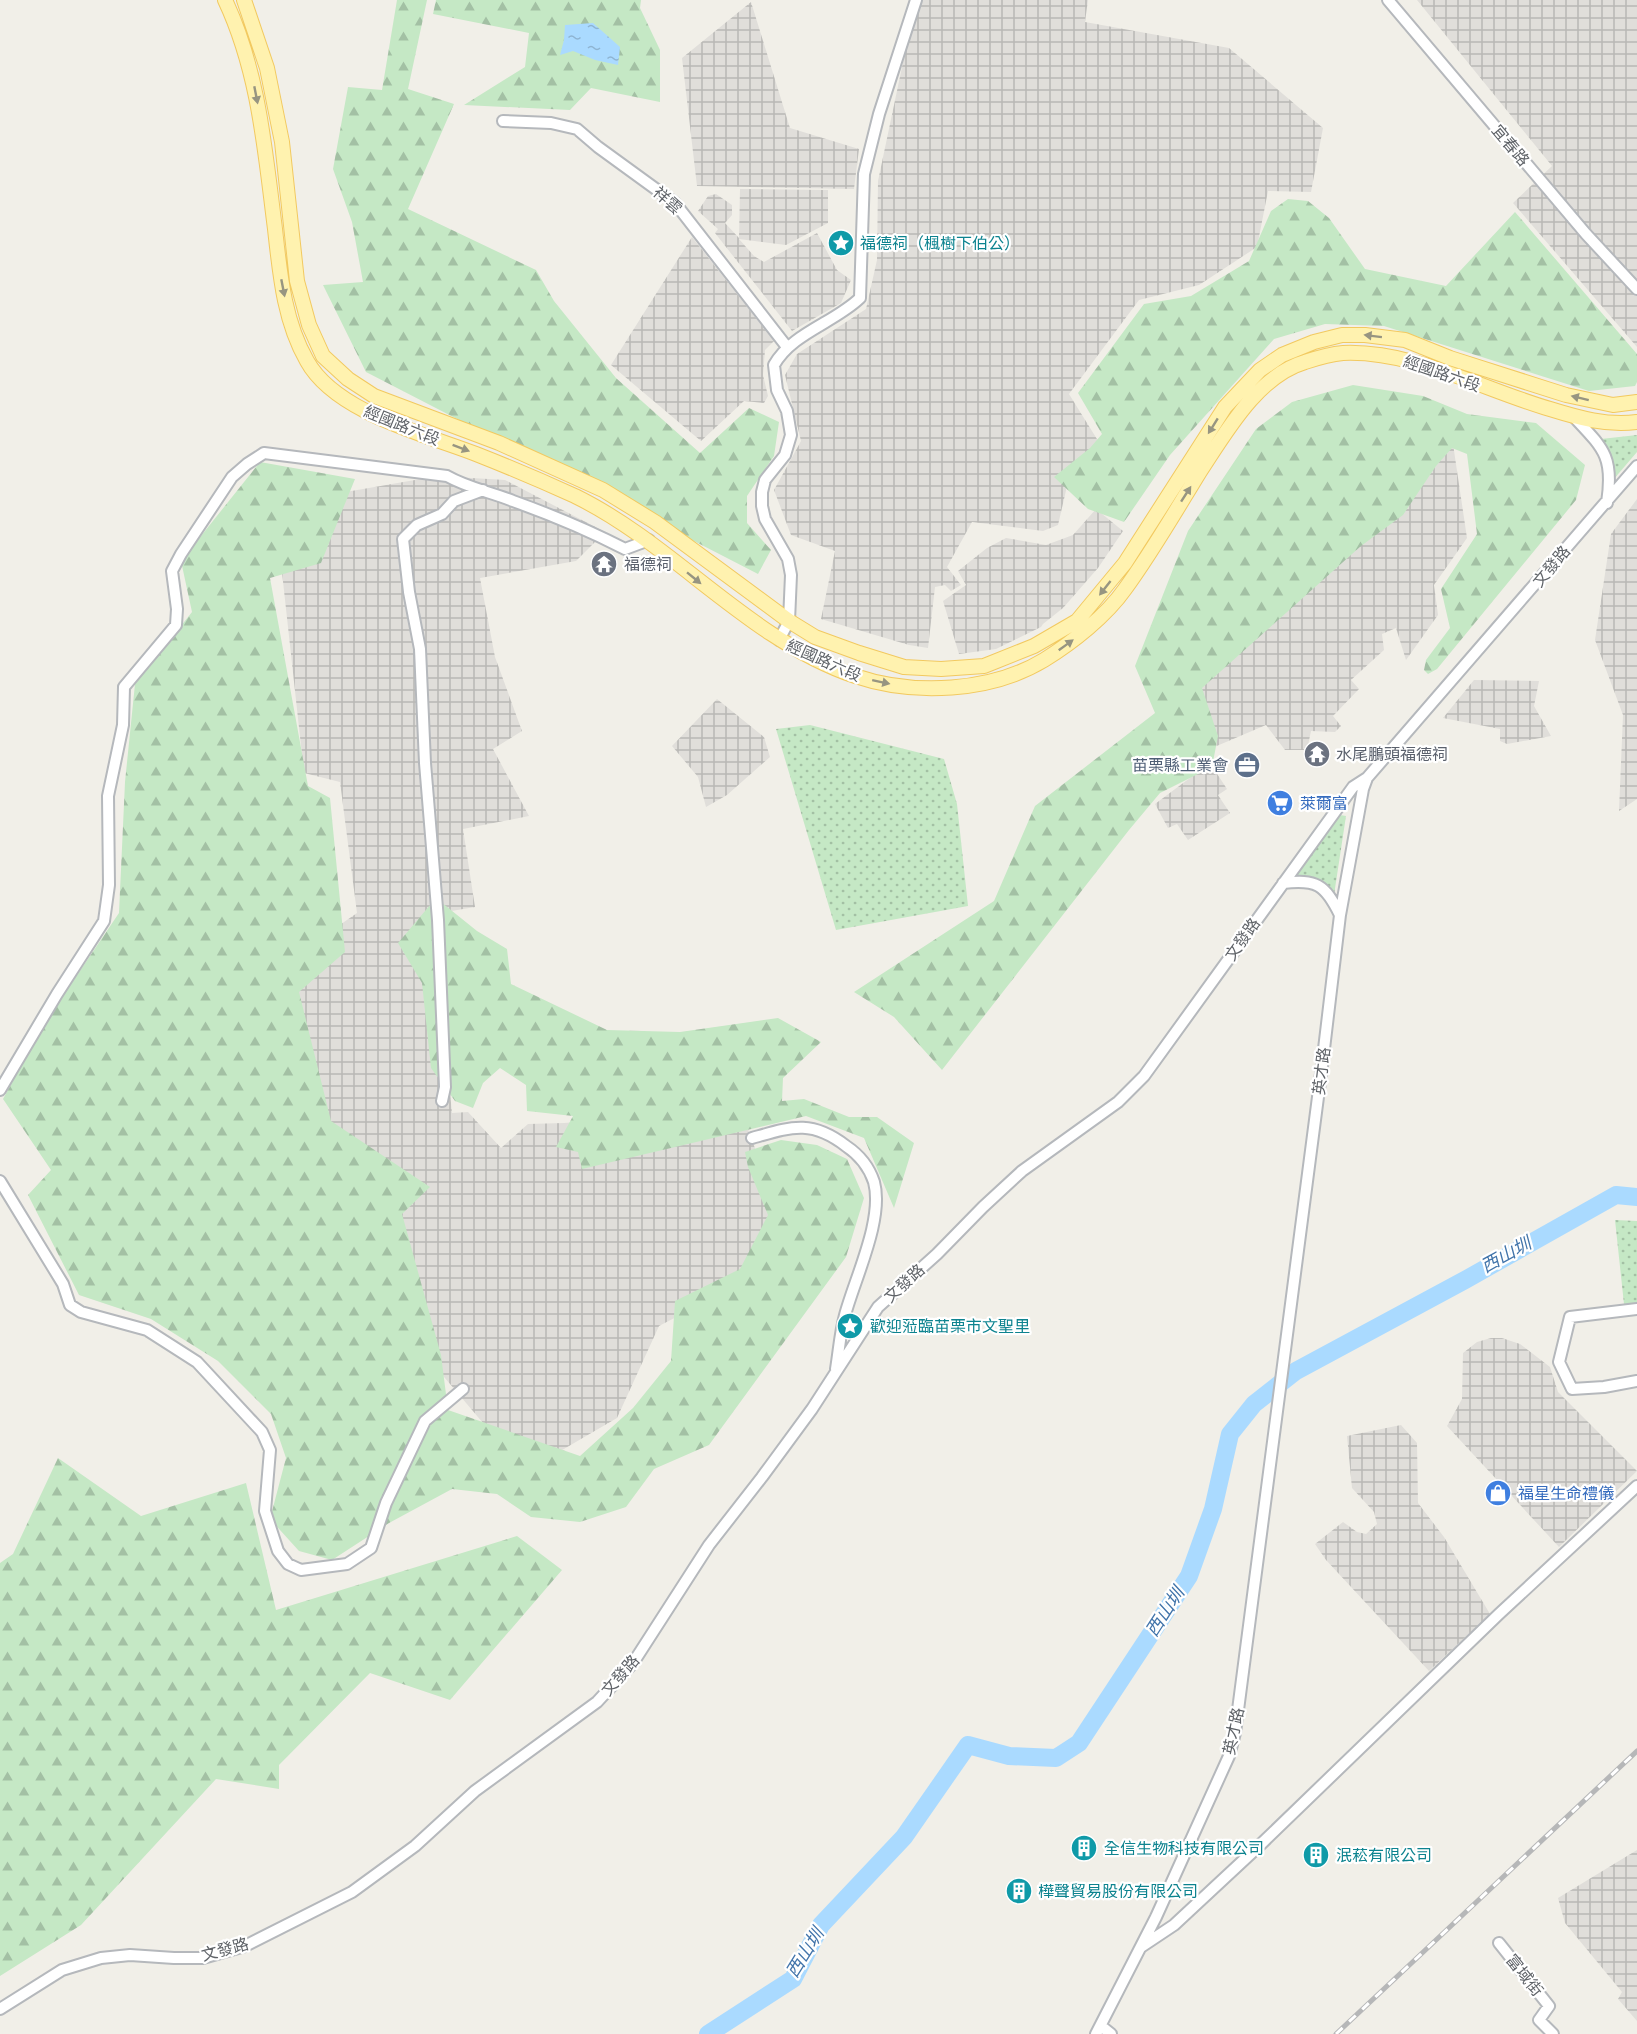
<svg xmlns="http://www.w3.org/2000/svg" width="1637" height="2034" font-family="Arial,'Noto Sans TC',sans-serif">
	<style>
		.industrial { fill: url(#industrial-grid) }
		.grass { fill: url(#grass-dots) }
		.forest { fill: url(#forest-firs) }
		.water { fill: url(#water-ripples) }
		.lines { fill: none; stroke-linecap: round; stroke-linejoin: round }
		.river { stroke: #aadaff; stroke-width: 18 }
		.minor-casing { stroke: #b5b8bc; stroke-width: 14 }
		.major-casing { stroke: #f2c960; stroke-width: 16 }
		.minor { stroke: #fff; stroke-width: 10 }
		.major { stroke: #fff2af; stroke-width: 14 }
		.rail-casing { stroke: #b6b7b8; stroke-width: 5 }
		.rail { stroke: #fff; stroke-width: 3; stroke-dasharray: 9; stroke-linecap: butt }
		.oneway { fill: #979581 }
		.labels { text-anchor: middle; stroke-width: 4.5; stroke-linejoin: round; paint-order: stroke }
		.street-label { font-size: 16px; fill: #5f6368; stroke: #fff }
		.culture-label { font-size: 16px; fill: #0d838f; stroke: #fff; text-anchor: start }
		.worship-label { font-size: 16px; fill: #5b616d; stroke: #fff; text-anchor: start }
		.service-label { font-size: 16px; fill: #4e5e75; stroke: #fff; text-anchor: end }
		.shop-label { font-size: 16px; fill: #366cbe; stroke: #fff; text-anchor: start }
		.water-label { font-size: 18px; font-style: italic; fill: #4174aa; stroke: #fff }
	</style>
	<defs>
		<pattern id="industrial-grid" width="8" height="8" patternUnits="userSpaceOnUse" patternTransform="scale(1.5)"><rect width="8" height="8" fill="#e0deda"/><path d="M0 4h8M4 0v8" fill="none" stroke="#b9b8b5"/></pattern>
		<pattern id="grass-dots" width="8" height="8" patternUnits="userSpaceOnUse" patternTransform="scale(1.5)"><rect width="8" height="8" fill="#c5e8c5"/><path d="M2 2h.1M6 6h.1" fill="none" stroke="#a3c0a4" stroke-width="1.8" stroke-linecap="round"/></pattern>
		<pattern id="forest-firs" width="22" height="20" patternUnits="userSpaceOnUse" patternTransform="scale(1.5)"><rect width="22" height="20" fill="#c5e8c5"/><path d="M5 1l3.5 6h-7zM16 11l3.5 6h-7z" fill="#a3c0a4"/></pattern>
		<pattern id="water-ripples" width="26" height="14" patternUnits="userSpaceOnUse" patternTransform="scale(1.5)"><rect width="26" height="14" fill="#aadaff"/><path d="M2 4q2-2 4 0t4 0M15 11q2-2 4 0t4 0" fill="none" stroke="#8eb4d2"/></pattern>
	</defs>
	<rect width="100%" height="100%" fill="#f1efe8"/>
	<path class="industrial" d="M920,0H1088L1085,22L1229,48L1323,128L1311,192L1268,191L1257,247L1199,285L1139,300L1069,394L1105,452L1068,482L1058,525L1043,531L972,522L947,567L961,585L951,591L945,585L935,587L928,648L909,645L821,619L835,551L791,535L774,490L801,441L785,375L797,354L866,309L877,260L878,181L910,29Z
		M1417,0H1637V347L1513,203L1552,166Z
		M751,2L790,128L859,149L854,189L697,186L682,58Z
		M740,189L828,190V223L786,245L739,239L754,256L764,262L817,233L837,270L851,280L841,303L792,331L715,233L718,229L698,211L708,196L716,194L732,205V215L725,223L739,238Z
		M692,237L774,341L765,350L763,375L768,396L764,403L744,401L701,441L611,365Z
		M1453,444L1467,538L1434,585L1438,615L1406,660L1396,628L1382,634L1384,650L1351,680L1359,689L1333,716L1341,726L1335,732L1311,731L1307,750H1285L1266,725L1212,748L1195,688Z
		M438,476L505,480L605,532L576,561L480,578L495,657L522,731L493,749L529,816L463,829L475,907L422,916L442,1010L452,1113L468,1112L501,1148L528,1124L744,1118L782,1223L740,1284L659,1326L617,1418L557,1453L494,1436L439,1371L315,1125L278,968L357,913L340,782L304,773L280,554L340,493Z
		M1637,499V799L1619,811L1623,715L1595,640L1611,534Z
		M1096,509L1123,531L1098,568L1063,608L1043,624L1041,627L996,649L959,654L943,601L966,585L958,571L987,548L1006,538L1046,545L1073,535Z
		M1474,680L1539,681L1534,706L1551,736L1507,744L1500,741V729L1443,718Z
		M717,699L764,737L770,757L727,795L706,807L698,777L672,746Z
		M1210,763L1227,789L1218,795L1230,813L1188,840L1177,824L1168,828L1155,804Z
		M1491,1338H1502L1520,1344L1550,1367L1558,1392L1637,1471L1559,1547L1447,1426L1462,1399L1463,1353L1477,1342Z
		M1401,1425L1417,1443L1418,1503L1444,1537L1490,1614L1429,1671L1326,1560L1315,1544L1343,1522L1357,1532L1366,1534L1377,1524L1374,1512L1352,1488L1347,1436Z
		M1637,1850V2021L1618,1999L1622,1992L1565,1923L1558,1898Z"/>
	<path class="grass" d="M1637,435V452L1613,480L1609,456L1601,439Z
		M810,725L944,759L957,804L968,906L836,930L776,729Z
		M1340,815L1346,816L1334,895C1325,880 1314,876 1296,877L1295,874Z
		M1615,1220L1637,1221V1304H1624Z"/>
	<path class="forest" d="M397,0H427L408,89L454,104L408,209L536,270L554,301L616,378L700,453L749,408L779,422L774,456L747,496V523L771,550L758,574L366,372L323,285L363,282L352,222L333,169L348,87L382,90Z
		M436,0H641L640,8L660,50V102L591,88L570,110L464,105L525,67L529,33L433,14Z
		M1288,199L1308,201L1329,218L1365,269L1446,286L1515,212L1637,354V382L1635,386L1589,391L1384,326L1325,324L1274,339L1170,455L1124,522L1088,509L1054,477L1090,448L1102,434L1078,393L1144,304L1191,296L1249,261L1271,211Z
		M1353,385L1423,396L1467,414L1536,423L1585,465L1576,500L1437,669L1428,674L1424,670L1426,660L1450,628L1441,589L1477,534L1467,454L1452,448L1436,466L1403,515L1361,546L1202,688L1218,736L1212,767L1160,793L1129,830L942,1070L894,1017L854,992L994,901L1035,806L1155,713L1135,666L1188,531L1256,429L1292,402Z
		M260,462L355,479L321,563L270,578L308,786L330,798L345,952L299,992L331,1121L430,1187L402,1214L441,1355L448,1410L580,1456L633,1408L671,1361L675,1301L740,1269L768,1215L748,1167L745,1152L781,1140L817,1145L847,1159L864,1198L846,1257L709,1445L654,1469L626,1507L580,1522L531,1517L497,1494L452,1489L389,1523L332,1560L299,1551L270,1519L286,1458L271,1414L218,1361L151,1319L79,1295L28,1195L51,1170L3,1099L44,1024L119,913L125,782L135,684L192,612L181,561Z
		M436,898L477,931L507,949L511,984L607,1030L680,1032L778,1018L821,1042L783,1078L782,1101L804,1099L849,1117H877L914,1143L894,1208L864,1138L806,1116L582,1169L578,1152L556,1147L573,1116L527,1111L526,1085L500,1068L483,1083L473,1108L455,1101L431,1068L422,983L398,943Z
		M58,1458L141,1516L246,1483L276,1610L517,1536L562,1570L450,1700L370,1673L279,1765V1789L216,1779L81,1925L0,1976V1563L13,1554Z"/>
	<path class="water" d="M593,23L620,47L618,65L595,60L573,51L560,55L564,40L565,25Z"/>
	<g class="lines">
		<path class="river" d="M708,2034L793,1979L821,1925L904,1837L968,1745L1009,1756L1056,1758L1079,1743L1189,1576L1213,1509L1230,1434L1254,1404L1296,1371L1465,1280L1616,1195L1637,1197"/>
		<defs>
			<path id="minor" d="M1388,0L1586,234L1637,289
				M503,121L551,123L577,129L598,147L675,203L787,347
				M1574,417C1604,449 1614,457 1607,503
				M779,640L789,621L791,575L788,559L765,519L762,506V492L765,480L785,455L791,435L787,411L777,390L774,365C792,333 834,323 860,298L864,174L879,114L916,0
				M1283,883C1316,879 1325,884 1340,915
				M0,1090L57,994L104,921L109,885L108,796L123,725L124,687L176,625L177,609L172,571L181,554L232,477L247,464L264,453L447,476C468,488 491,492 513,501C552,515 588,530 625,549L649,540
				M442,1101L445,1087L438,920L425,763L420,649L409,592L403,539L417,525L442,514L454,501L483,490
				M752,1138C791,1127 811,1119 846,1146C858,1154 869,1167 874,1182C884,1219 855,1278 845,1315C840,1333 839,1351 836,1369
				M0,1181L63,1284L70,1305L81,1312L147,1330L197,1362L262,1432L270,1450L265,1511L278,1551L288,1564L301,1570L347,1564L371,1548L386,1503L425,1421L463,1389
				M1637,1309L1570,1317L1559,1362L1572,1389L1604,1387L1637,1381
				M1499,1943L1549,2006L1539,2020L1553,2034
				M1141,1947L1174,1925L1260,1845L1499,1614L1637,1486
				M0,2009L62,1970L101,1958L130,1955L174,1958H203L245,1946L352,1892L415,1846L475,1791L597,1702L633,1663L709,1545L762,1477L812,1409L878,1307L937,1254L983,1207L1022,1171L1118,1102L1144,1076L1353,787L1367,778L1637,466
				M1101,2026L1111,2034
				M1096,2034L1156,1917L1229,1756L1235,1733L1321,1074L1340,915L1363,789L1367,778"/>
			<path id="major" d="M225,0C259,72 265,151 275,229C280,274 284,321 307,361C335,412 424,434 476,454C509,467 542,481 575,496C675,545 747,639 855,676C914,696 991,692 1044,660C1073,642 1106,616 1125,589C1152,552 1175,512 1199,473C1225,434 1257,376 1305,362C1317,358 1331,354 1343,353C1413,350 1484,390 1550,409C1579,418 1607,426 1637,422
				M244,0L267,68L282,142L297,281L309,325L323,356L348,379L374,396L499,443L603,490L655,522L789,621L815,637L859,653L904,667L941,669L984,666L1034,646L1077,621L1125,563L1225,407L1260,370L1282,355L1314,342L1342,335H1365L1405,340L1450,358L1566,395L1613,405L1637,402"/>
		</defs>
		<use href="#minor" class="minor-casing"/>
		<use href="#major" class="major-casing"/>
		<use href="#minor" class="minor"/>
		<use href="#major" class="major"/>
		<defs>
			<path id="rail" d="M1336,2034L1637,1751"/>
		</defs>
		<use href="#rail" class="rail-casing"/>
		<use href="#rail" class="rail"/>
	</g>
	<defs><path id="oneway-solid" d="M-6-.8H1V-3.2L6.5 0L1 3.2V.8H-6Z" transform="scale(1.5)"/></defs>
	<g class="oneway">
		<use href="#oneway-solid" transform="translate(256 95) rotate(79)"/>
		<use href="#oneway-solid" transform="translate(283 288) rotate(79)"/>
		<use href="#oneway-solid" transform="translate(1373 336) rotate(-173)"/>
		<use href="#oneway-solid" transform="translate(1580 398) rotate(-166)"/>
		<use href="#oneway-solid" transform="translate(1213 426) rotate(122)"/>
		<use href="#oneway-solid" transform="translate(461 448) rotate(21)"/>
		<use href="#oneway-solid" transform="translate(1186 494) rotate(-57)"/>
		<use href="#oneway-solid" transform="translate(694 578) rotate(39)"/>
		<use href="#oneway-solid" transform="translate(1105 588) rotate(128)"/>
		<use href="#oneway-solid" transform="translate(1066 645) rotate(-36)"/>
		<use href="#oneway-solid" transform="translate(881 682) rotate(12)"/>
	</g>
	<defs>
		<symbol id="sight-disc" viewBox="-11 -11 22 22"><circle r="9.5" fill="#0f9aa8" stroke="#fff"/><path d="M0-6L1.8-2.2L6-1.7L2.9 1.2L3.7 5.4L0 3.3L-3.7 5.4L-2.9 1.2L-6-1.7L-1.8-2.2Z" fill="#fff"/></symbol>
		<symbol id="temple-disc" viewBox="-11 -11 22 22"><circle r="9.5" fill="#6b7280" stroke="#fff"/><path d="M0-6L5-2H3V0L6.5 2.5H4V6H1.5V3h-3V6H-4V2.5H-6.5L-3 0V-2H-5Z" fill="#fff"/></symbol>
		<symbol id="office-disc" viewBox="-11 -11 22 22"><circle r="9.5" fill="#5c6f8a" stroke="#fff"/><path d="M-6-3h4V-5.5h4V-3h4V5H-6ZM-1-4.5V-3h2v-1.5ZM-6 0V1H6V0Z" fill="#fff"/></symbol>
		<symbol id="supermarket-disc" viewBox="-11 -11 22 22"><circle r="9.5" fill="#3f7fe0" stroke="#fff"/><path d="M-6-5.5h2.5l.6 2H6L4.5 2H-2.5L-4.4-4H-6ZM-1.5 3.2a1.3 1.3 0 1 0 .1 0ZM3 3.2a1.3 1.3 0 1 0 .1 0Z" fill="#fff"/></symbol>
		<symbol id="shop-disc" viewBox="-11 -11 22 22"><circle r="9.5" fill="#3f7fe0" stroke="#fff"/><path d="M-5-2.5h2.3a2.7 3.5 0 0 1 5.4 0H5L5.5 6h-11ZM-1.5-2.5h3a1.5 2.3 0 0 0-3 0Z" fill="#fff"/></symbol>
		<symbol id="building-disc" viewBox="-11 -11 22 22"><circle r="9.5" fill="#0f9aa8" stroke="#fff"/><path d="M-4-6H4V6H1V3H-1V6H-4ZM-2.5-4.3h1.7v1.8h-1.7ZM.8-4.3h1.7v1.8H.8ZM-2.5-1h1.7V.8h-1.7ZM.8-1h1.7V.8H.8Z" fill="#fff"/></symbol>
	</defs>
	<g fill-rule="evenodd">
		<use href="#sight-disc" x="826" y="228" width="30" height="30"/>
		<use href="#temple-disc" x="589" y="549" width="30" height="30"/>
		<use href="#temple-disc" x="1302" y="739" width="30" height="30"/>
		<use href="#office-disc" x="1232" y="750" width="30" height="30"/>
		<use href="#supermarket-disc" x="1265" y="788" width="30" height="30"/>
		<use href="#sight-disc" x="835" y="1311" width="30" height="30"/>
		<use href="#shop-disc" x="1483" y="1478" width="30" height="30"/>
		<use href="#building-disc" x="1069" y="1833" width="30" height="30"/>
		<use href="#building-disc" x="1301" y="1840" width="30" height="30"/>
		<use href="#building-disc" x="1004" y="1876" width="30" height="30"/>
	</g>
	<g class="labels">
		<g class="street-label">
			<text transform="translate(1511 145) rotate(50)" y="6">宜春路</text>
			<text transform="translate(668 200) rotate(42)" y="6">祥雲</text>
			<text transform="translate(1442 373) rotate(19)" y="6">經國路六段</text>
			<text transform="translate(402 425) rotate(22)" y="6">經國路六段</text>
			<text transform="translate(1551 566) rotate(-50)" y="6">文發路</text>
			<text transform="translate(824 660) rotate(24)" y="6">經國路六段</text>
			<text transform="translate(1242 939) rotate(-55)" y="6">文發路</text>
			<text transform="translate(1321 1071) rotate(-83)" y="6">英才路</text>
			<text transform="translate(904 1283) rotate(-42)" y="6">文發路</text>
			<text transform="translate(620 1675) rotate(-49)" y="6">文發路</text>
			<text transform="translate(1233 1731) rotate(-78)" y="6">英才路</text>
			<text transform="translate(225 1949) rotate(-15)" y="6">文發路</text>
			<text transform="translate(1525 1975) rotate(51)" y="6">富域街</text>
		</g>
		<g class="culture-label">
			<text x="860" y="249">福德祠（楓樹下伯公）</text>
			<text x="870" y="1332">歡迎蒞臨苗栗市文聖里</text>
			<text x="1104" y="1854">全信生物科技有限公司</text>
			<text x="1336" y="1861">泯菘有限公司</text>
			<text x="1038" y="1897">樺聲貿易股份有限公司</text>
		</g>
		<g class="worship-label">
			<text x="624" y="570">福德祠</text>
			<text x="1336" y="760">水尾鵬頭福德祠</text>
		</g>
		<g class="service-label">
			<text x="1228" y="771">苗栗縣工業會</text>
		</g>
		<g class="shop-label">
			<text x="1300" y="809">萊爾富</text>
			<text x="1518" y="1499">福星生命禮儀</text>
		</g>
		<g class="water-label">
			<text transform="translate(1506 1255) rotate(-29)" y="6">西山圳</text>
			<text transform="translate(1165 1612) rotate(-57)" y="6">西山圳</text>
			<text transform="translate(805 1953) rotate(-58)" y="6">西山圳</text>
		</g>
	</g>
</svg>
